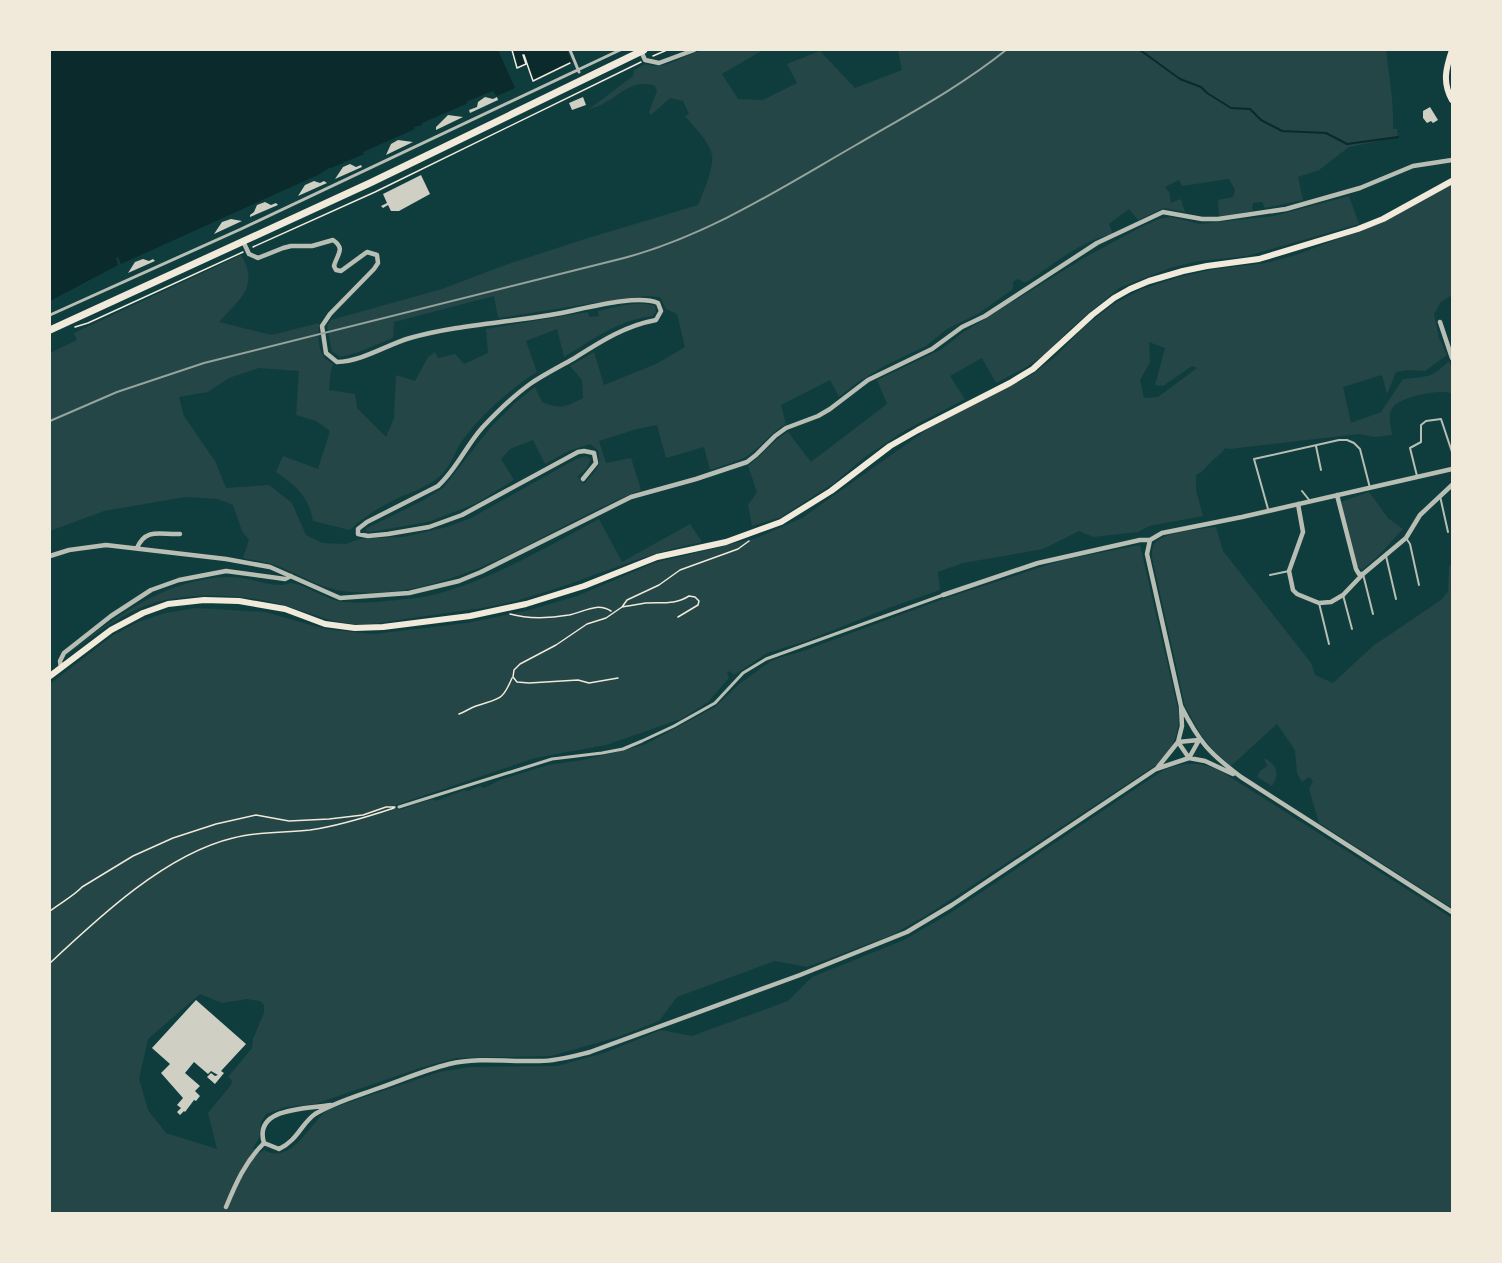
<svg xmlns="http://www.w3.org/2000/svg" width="1502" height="1263" font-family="'IBM Plex Sans',sans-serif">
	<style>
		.green { fill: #244646; fill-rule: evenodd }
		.water { fill: #0a2a2b }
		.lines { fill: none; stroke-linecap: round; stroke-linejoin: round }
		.stream { stroke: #0a2a2b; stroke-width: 2 }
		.building { fill: #cfcfc3 }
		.path { stroke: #f1e9da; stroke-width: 1.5 }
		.service { stroke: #b8beb3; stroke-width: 2 }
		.pedestrian { stroke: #b8beb3; stroke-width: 3 }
		.minor { stroke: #b8beb3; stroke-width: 4.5 }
		.secondary { stroke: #f1e9da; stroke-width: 6 }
		.primary { stroke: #f1e9da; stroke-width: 7 }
		.rail { stroke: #97a49c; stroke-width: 2 }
	</style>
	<rect width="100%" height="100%" fill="#0f3d3e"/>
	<path class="green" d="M721,50H763L722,74L738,99L763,100L797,83L787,64L820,51L855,88L902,70L898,50H1386C1389,74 1394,104 1393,129H1397L1398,137L1349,147L1319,170L1298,177L1303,200L1265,208L1262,202L1253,203L1252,211L1219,217L1218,200L1233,197L1235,190L1229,179L1182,186L1179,180L1165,187L1169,192L1171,203L1181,199L1185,212L1164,208L1138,220L1129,209L1109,224L1113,234C1081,240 1052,266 1025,283L1018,279L1013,282V289L978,314L947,329L926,346L886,365L858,382L839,397L830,380L781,405L786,424C771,432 763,445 750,454C739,462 723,465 710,470L704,447L666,458L657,425L637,429L599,441L606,463L631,458L641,490C543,528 454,605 342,591C322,588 305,578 287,570C273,563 258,561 243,558L249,540L242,531L233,505L218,499L185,497L104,511L50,531V353L77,340L74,333L241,255C260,287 239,299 219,322L271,335L319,323C318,339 317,356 333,364L331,370L329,390L355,394L357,408L386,437L394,418L396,375L415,381L428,357L435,352L438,358L455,354L464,364L488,353L486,329L588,312L590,317L599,316L598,311C616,307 637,300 655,306L656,312L653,316C620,319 592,340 564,357L557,329L526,341L537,372C511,388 477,418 460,444C455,453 451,464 444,472C432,486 413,491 396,499C380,507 363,517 350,530L313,521C308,495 297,487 276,472L283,456L318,469L330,431L316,421L296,415L299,371L259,368L229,378L208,392L179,397L184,416L215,461L226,488L269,485L292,503L306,535L322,543L346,544L360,539L403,537L447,527L471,518L576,459L586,456L591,459L587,468L577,477L584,484C595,471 602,468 598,450L590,444L569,451L545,464L533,440L510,449L501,459L514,480L475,504L428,522L370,532L366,531L367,528L422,501L443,488L490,428L516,402L535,387L542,402C561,410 565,407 583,398L582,380L570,366L594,352L604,385L656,364L685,347L677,314L666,309L660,297L647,296L620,299L498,318L494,296L394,322L393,338L356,353L340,357L332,351L327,326L331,320L442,289L508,264L585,239L698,205C703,194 714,167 712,155C709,141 695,128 685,116L689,114L683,101L670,98L651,115L649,112L657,91L655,86C635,78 622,93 606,102C601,106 594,107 588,110L633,76L634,70L645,64C666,71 682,55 701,51C708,50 715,50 721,50Z
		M1452,185V295L1441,302L1434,314L1439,338L1447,355L1425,371L1408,370L1396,372L1387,394L1382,375L1343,387L1351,423L1381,412L1403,379C1426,377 1432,378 1449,361L1452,369V394C1442,388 1401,397 1393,407C1387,415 1391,426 1392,435L1375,437L1359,434L1230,449L1225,448C1221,456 1216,456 1211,462C1205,468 1204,471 1196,475V490L1203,516L1149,526L1138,532L1093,537L1079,531L1043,549L963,563L938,572L940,590L886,609L806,641L767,653L734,675L729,671L727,673L729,678L708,702L681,719L606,745L535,758L393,806L399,810L433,799L436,801L464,790L468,791L480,786L484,788L500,780L548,765L583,760L644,745L715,707L738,685L771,661L779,658L803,651L943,599L1063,560L1140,545L1179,714C1179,735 1173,748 1159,763L927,915L892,935L807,967L775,961L677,997L659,1021L618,1037L551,1056L456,1058L420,1068L315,1104L286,1107L266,1114L261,1122L259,1138L253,1148L260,1153L264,1150C292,1166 309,1123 329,1109L439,1072L470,1067L557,1066L604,1053L661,1030L692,1036L788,1001L812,977L904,940L952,912L1162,771C1185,761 1202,761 1224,773L1452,918V1213H50V684L112,636L138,622L165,613L196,608L265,612L325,629L374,634L467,623L529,610L577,596L654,563L756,538L802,518L928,429L1033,374L1055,357L1084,327L1115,303L1142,289L1179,277L1215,269L1266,263L1299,254L1393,217L1429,196ZM1149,342L1165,348L1155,385L1163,386L1192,366L1197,368L1158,397L1144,398L1140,380L1150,362ZM200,994L222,1003L247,999L260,1001L264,1005V1013L253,1039L252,1048L228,1077L232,1080L231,1085L208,1113L217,1149L166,1133L148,1110L139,1079L148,1039Z
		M1349,196L1359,224L1247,256L1199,261L1170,268L1119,288L1069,330L1046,354L1023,369L996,383L982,358L950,376L965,399L904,431L865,457L834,483L781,517L752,526L748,505L757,492L748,466C763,455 773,440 788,432L811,462L887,404L877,380L942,349L962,333L1084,258L1141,227L1159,219L1171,217L1200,224L1274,216Z
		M1369,492L1388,518L1403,529L1378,556L1362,570L1357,566L1341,502Z
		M599,519L622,562L690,524L702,542C624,557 554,598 475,609C450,613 424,616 398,620C384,622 367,626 353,624C328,622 303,610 279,604C238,593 178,591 140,608C114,619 90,639 67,654C116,617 164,579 228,577C247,576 267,586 282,585C285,585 288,583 291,583C303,584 324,598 338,601C357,605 387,601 406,599C468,594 545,548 599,519Z
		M1216,527L1223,551L1311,663L1315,675L1333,683L1373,646L1441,600L1448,592L1449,567L1452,563V908L1319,823L1309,789L1313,781L1309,777L1302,782L1297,773L1295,750L1277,724L1231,766L1215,752L1201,735L1185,706L1152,557C1152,552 1152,547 1155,543C1164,532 1201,529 1216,527Z
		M1264,758C1277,765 1280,773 1272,786L1257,777L1260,771L1267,766Z"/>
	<path class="water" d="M50,50H498L515,88L497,96L493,91L468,101L466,104L422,123V125L414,127L415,129L363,152L364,154L331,168H329L320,174L121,264L118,257L116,258L118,265L50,301Z
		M512,50H567L572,63L533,81L524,55L526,64L517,68Z"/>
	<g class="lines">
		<path class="stream" d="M1140,50L1180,79L1201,87L1207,93L1231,108L1250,109L1261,120L1282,131L1326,133L1347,144L1398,137"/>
	</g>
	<path class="building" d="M485,97L493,99L497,97L498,100L470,113L469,110L477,107L478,102Z
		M583,97L586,105L572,110L569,103Z
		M1430,107L1438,120L1433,123L1431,121L1427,123L1423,118V111Z
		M448,115L463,117L436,130V127Z
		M398,140L413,142L386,155L391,144Z
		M350,164L356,167L361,165L362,167L335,179L343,167Z
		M421,175L430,194L399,211H391L388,205L383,208L381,206L387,203L383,194Z
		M314,181L320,183L324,181L327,183L298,196L305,185Z
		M265,202L271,205L276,203L278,205L250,217V215L254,212L257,205Z
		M231,219L242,221L214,234L222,222Z
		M143,259L149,261L153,259L155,261L128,273L135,262Z
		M196,1000L246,1044L221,1071L224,1073L215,1084L207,1077L211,1073L215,1076L218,1075L211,1071L208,1074L194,1062L185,1073L200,1086L195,1091L200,1096L196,1101L194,1100L185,1112L184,1111L180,1115L177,1112L181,1108L177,1105L183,1098L161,1073L170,1064L152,1048Z"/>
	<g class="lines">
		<path class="path" d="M512,50L517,68L526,64L523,55H524L533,81L570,63
			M653,56L667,50
			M253,247L375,192L641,62
			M75,327L88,323L243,252
			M622,607C631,606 638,604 646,603C662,602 675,605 689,596L695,597L699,601L698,605L678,617
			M510,614C528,619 551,618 569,615C584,612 597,602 611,611
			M618,678L589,683L578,680L529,683L517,682L513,677L514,670L520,664L556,645L587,624L606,618L622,607L627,600L659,585L680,570L738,549L749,541
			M459,714C465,712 470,708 476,706C499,698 502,702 512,678
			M50,911C59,904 75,895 82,887L133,856L173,838L216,824L256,815L289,821L329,819L363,815L386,807H395
			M50,963C99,917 166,854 233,838C259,831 284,833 310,830C339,826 367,817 394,808"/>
		<path class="service" d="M1316,446L1321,470
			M1417,476L1410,448L1421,442V425L1426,421L1441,419L1452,452
			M1302,491L1310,501
			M1440,496L1448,532
			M1268,509L1254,459L1339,440H1347L1354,443L1360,449L1370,488
			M1406,538L1410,544L1419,585
			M1386,556L1396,599
			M1363,574L1373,614
			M1270,575L1289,571
			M1343,595L1352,629
			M1319,603L1329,644"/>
		<path class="pedestrian" d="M570,50L579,72
			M50,315L241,229L620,50
			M399,807L552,759L602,753L623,749L642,741L674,726L715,703L743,673L766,659L943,595"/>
		<path class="minor" d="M641,51L645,60L659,63L694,50
			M243,241L249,254L258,258L283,248L291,246H312L333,240C346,249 337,254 334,266L336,270L341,271L367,252L377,255L378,263L374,269L330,314L322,326L326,353L337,362C363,361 386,345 410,338C456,325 503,323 550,315C577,311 635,293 658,303L661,311L656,320C624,326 600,342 573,359C559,367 543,375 530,384C512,397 497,412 482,428C466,446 456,470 438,486L367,522L358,529V534L368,536L388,534L429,527L462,515L578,452L584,451L594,453L596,463L583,479
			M1440,322L1452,358
			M1337,495L1356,569L1359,574H1363
			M1298,504L1303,532L1289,571L1293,590L1297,594L1319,603L1331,602L1343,595L1363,574L1406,538L1420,515L1452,485
			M1150,540L1162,533L1242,517L1452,469
			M1150,540L1147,554L1181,706L1182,726L1178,742L1189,758L1205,761L1233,774
			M137,548C146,527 161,535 180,534
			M50,556L69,550L106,545L226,559L270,567L340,598L409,593L459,581L481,572L631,497L696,479L747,462L756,455L775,436L786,428L818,416L830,409L868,380L932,349L962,327L985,316L1097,243L1163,212L1202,219H1218L1286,209L1360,188L1413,166L1452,160
			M943,595L1038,563L1140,540H1150
			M61,668L60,661L64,653L111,616L151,590L179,580L226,571L285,579L291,576
			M1181,706C1199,742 1209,753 1241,777L1452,912
			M1178,742L1199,740
			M1189,758L1199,740
			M1158,767L1178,742
			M331,1105C307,1109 253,1107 264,1143L279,1149C298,1140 301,1124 315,1114C335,1102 357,1096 379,1088C402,1080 425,1070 449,1064C479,1057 510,1062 540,1061C557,1061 574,1056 590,1052L800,975L907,932L952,905L1156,769L1189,758
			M226,1207C236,1183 245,1162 264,1143"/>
		<path class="secondary" d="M1452,50C1446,68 1442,82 1452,100
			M50,676L111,630L143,613L168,604L204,600L239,601L285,609L325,624L355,628L383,627L470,616L526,604L584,586L657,557L726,542L781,522L831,491L890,446L918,430L1010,383L1033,369L1092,315L1114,298L1130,289L1149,281L1183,271L1207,266L1259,259L1358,229L1383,219L1452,181"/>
		<path class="primary" d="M50,330L370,183L644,50"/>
		<path class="rail" d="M50,421L117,392L204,363L624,258C709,235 781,188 856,145C907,115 960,87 1006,50"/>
	</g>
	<rect width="1502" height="1263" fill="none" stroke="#f1e9da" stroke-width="102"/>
</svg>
